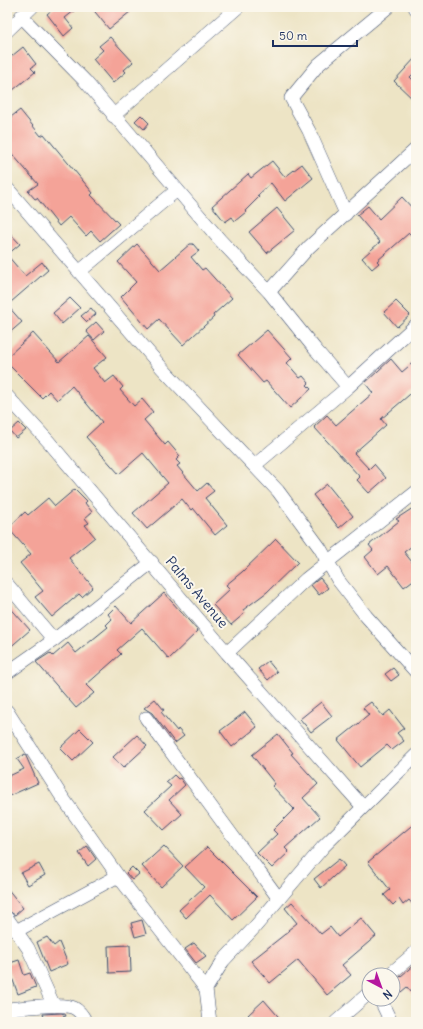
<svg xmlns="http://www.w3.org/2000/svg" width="423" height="1029" font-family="Delius,sans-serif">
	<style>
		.building { fill: #f4a398 }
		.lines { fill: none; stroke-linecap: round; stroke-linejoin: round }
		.street-casing { stroke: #3a4a6d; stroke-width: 14 }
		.street { stroke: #fff; stroke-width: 13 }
		.labels { text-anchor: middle; stroke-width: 4; stroke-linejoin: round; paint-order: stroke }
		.street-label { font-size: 14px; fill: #1b2f5e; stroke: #fbf7ec }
	</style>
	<rect width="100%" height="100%" fill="#fbf7ec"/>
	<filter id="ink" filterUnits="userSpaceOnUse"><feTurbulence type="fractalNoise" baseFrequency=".025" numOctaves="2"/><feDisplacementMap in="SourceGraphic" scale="8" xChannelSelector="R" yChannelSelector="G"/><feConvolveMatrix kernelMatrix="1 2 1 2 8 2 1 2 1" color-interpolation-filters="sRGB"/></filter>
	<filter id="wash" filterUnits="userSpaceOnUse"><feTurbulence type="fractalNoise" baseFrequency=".012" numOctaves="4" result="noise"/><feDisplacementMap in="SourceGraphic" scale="16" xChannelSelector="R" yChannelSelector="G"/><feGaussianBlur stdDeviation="0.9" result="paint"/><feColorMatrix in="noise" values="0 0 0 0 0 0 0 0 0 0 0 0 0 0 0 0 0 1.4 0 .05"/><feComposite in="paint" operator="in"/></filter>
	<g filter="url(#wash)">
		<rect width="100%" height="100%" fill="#ede4c5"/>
		<g id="blocks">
			<path class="building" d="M55,7H79L65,18L73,28L64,36L47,14Z
				M91,7H136L109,29Z
				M110,37L133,62L124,70L126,72L113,83L93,59L103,50L99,46Z
				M23,47L36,64L31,68L35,72L7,95V60Z
				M416,57V71L410,77L416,83V102L394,81Z
				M20,110L41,136L44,134L93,193L91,195L119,224L100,241L91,231L86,236L69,217L59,226L37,198L35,199L28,191L38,184L7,148V120Z
				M141,115L149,123L144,129L135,121Z
				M272,161L285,177L302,164L313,178L285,201L271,183L257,196L259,197L245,211L246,212L235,221L232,217L225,222L212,206L248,174L251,178Z
				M402,197L416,212V230L411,235L409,233L377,261L379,263L372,269L362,258L380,242L357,215L368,206L379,219Z
				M277,208L295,230L267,253L249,232Z
				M7,230L20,244L7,255L25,276L42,262L48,270L11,302L7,298Z
				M137,244L160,270L190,244H193L199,251L191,257L202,270L205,268L232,298L213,315L214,317L183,345L159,319L148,329L121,297L136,282L118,262Z
				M70,298L80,308L62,324L53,313Z
				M396,301L410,315L397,327L384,312Z
				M7,305L22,322L7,335Z
				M91,308L96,314L87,322L81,316Z
				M96,322L104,331L94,340L86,331Z
				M267,330L292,358L287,363L300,378L303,376L309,383L307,385L311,389L290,408L266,381L263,383L238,355Z
				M33,333L59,362L89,336L107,357L93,368L105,383L114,376L123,387L120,390L134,406L142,399L153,412L144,420L165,445L168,442L180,456L176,460L180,464L177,466L198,491L207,483L214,491L205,498L227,525L215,535L193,508L191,510L182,499L147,529L133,513L168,483L143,453L119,474L86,437L102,422L72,386L57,400L49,391L42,398L7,363V357Z
				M391,359L402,372L416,360V389L381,419L386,425L354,453L369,469L374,464L386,478L369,493L357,480L360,477L314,427L327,415L336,425L373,393L365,383Z
				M19,423L26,430L16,438L10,431Z
				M327,484L353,516L339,528L313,495Z
				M75,489L87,501L85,503L92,512L85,518L89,523L85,525L95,537L69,558L93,587L82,597L79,594L52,617L35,597L43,591L20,563L31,554L8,528L25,512L28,515L48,498L55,506Z
				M416,506V543L404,552L416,567V578L404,587L388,566L378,574L365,557L373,550L369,545L399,521L396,519Z
				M276,539L298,562L267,592L243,610L245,613L231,625L213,605L230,589L226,585L242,572Z
				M320,578L328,588L319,595L311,585Z
				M164,593L198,631L169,659L142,628L117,650L121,654L86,685L94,693L76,708L36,662L50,653L53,656L68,643L76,653L108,627L106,625L112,619L108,614L116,606L131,623Z
				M7,604L30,630L7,650Z
				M268,661L277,672L268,680L258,669Z
				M393,668L399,675L391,681L385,674Z
				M155,699L164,710L161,712L177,731L178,729L184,736L175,743L152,713L144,708Z
				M321,702L332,716L311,732L300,719Z
				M371,702L383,716L390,710L404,728L397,733L404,741L392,750L387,745L360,767L338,740L369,715L363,708Z
				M245,712L257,727L232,747L220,731Z
				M80,729L93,742L73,761L60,748Z
				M278,734L293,753L291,754L318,784L303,798L320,817L285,848L289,852L272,868L257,853L277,834L273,830L294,809L272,786L275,784L252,755Z
				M137,735L147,746L123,768L113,757Z
				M25,754L38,783L9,796L7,792V777L24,769L17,759Z
				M174,775L178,779L180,778L185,785L169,800L182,814L164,830L145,810L171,786L166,782Z
				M416,822V908L409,900L403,905L399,899L393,905L384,895L390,890L368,862Z
				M87,846L96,859L88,866L79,853Z
				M164,846L183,866L161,887L142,866Z
				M207,847L257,897L233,920L210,895L186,918L179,910L204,887L185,867Z
				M339,859L345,866L321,888L314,879Z
				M39,864L45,875L28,885L21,873Z
				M132,867L139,874L132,880L126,873Z
				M7,888L23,908L15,915L7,910Z
				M292,902L321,934L330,927L338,937L361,918L376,936L342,965L351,975L327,995L298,960L270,983L251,961L289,931L288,930L297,923L285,908Z
				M142,920L146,934L135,937L131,923Z
				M47,937L54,946L59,942L68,964L49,972L37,942Z
				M194,943L206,956L196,963L185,949Z
				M130,945L131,972L109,973L108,946Z
				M19,960L24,975L30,973L36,987L18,994L7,964Z
				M416,963V998L407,987L401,992L393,983Z
				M264,1000L283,1022H255L248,1015Z
				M61,1013L65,1014L66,1016L62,1017L63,1022H45L43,1014Z"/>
		</g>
	</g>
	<g filter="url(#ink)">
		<use href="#blocks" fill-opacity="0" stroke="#3a4a6d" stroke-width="1"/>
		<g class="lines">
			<defs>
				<path id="street" d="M415,7L416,9
					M21,16L85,81L220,240L269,292L315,349L348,387
					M7,31L32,7
					M113,116L238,7
					M7,188L162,368L278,491L320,548L338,580L366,616L416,672
					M346,214L309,131L291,98L318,65L388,7
					M79,272L177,190
					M269,292L309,247L416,149
					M7,396L49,442L227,653L363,807
					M255,465L348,387L416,325
					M7,584L54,640
					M227,653L306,579L416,492
					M7,673L54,640L152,562
					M7,711L60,794L118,876L206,989
					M146,718L279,899
					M7,918L28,948L54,1006
					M16,931L118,876
					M389,975L416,952
					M380,999L391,1022
					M7,1009C21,1008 64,1002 74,1008C80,1011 83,1016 86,1022
					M210,1022L206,989L223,961L254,928L323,847L416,755
					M336,1022L369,993"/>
			</defs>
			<use href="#street" class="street-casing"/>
			<use href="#street" class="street"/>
		</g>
	</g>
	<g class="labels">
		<g class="street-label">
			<text transform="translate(197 592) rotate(50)" y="5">Palms Avenue</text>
		</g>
	</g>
	<rect width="423" height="1029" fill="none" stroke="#fbf7ec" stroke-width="24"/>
	<g transform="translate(381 987) rotate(139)"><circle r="19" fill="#fbf7ec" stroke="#a1a7b3"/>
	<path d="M0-3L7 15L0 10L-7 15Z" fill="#b5179e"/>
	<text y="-6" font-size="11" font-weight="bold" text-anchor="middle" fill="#1b2f5e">N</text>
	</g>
	<path d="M273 40v6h84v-6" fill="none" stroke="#1b2f5e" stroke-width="2"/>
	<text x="279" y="40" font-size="12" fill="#1b2f5e" stroke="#fbf7ec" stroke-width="3" paint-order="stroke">50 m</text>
</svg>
